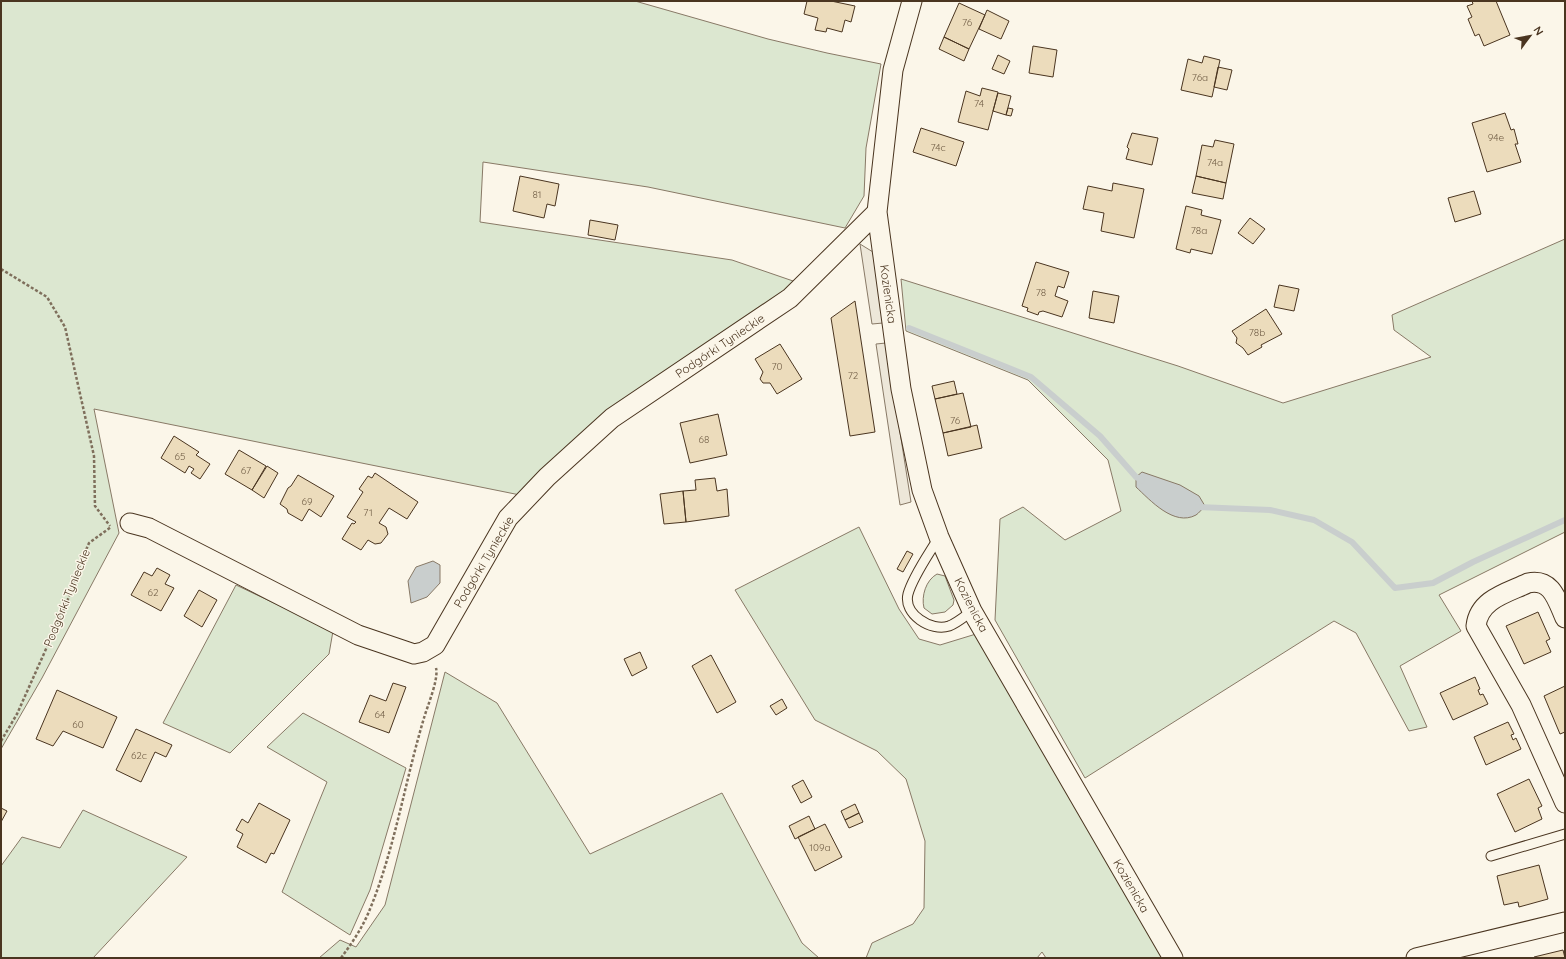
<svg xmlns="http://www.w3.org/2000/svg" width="1566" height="959" font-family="Quicksand,sans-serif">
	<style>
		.green { fill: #dce7d0; stroke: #887966 }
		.parking { fill: #ede7d9; stroke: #887966 }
		.water { fill: #c9cecd; stroke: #887966 }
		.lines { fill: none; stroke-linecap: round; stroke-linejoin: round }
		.stream { stroke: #c9cecd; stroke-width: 6 }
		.building { fill: #ecdcbc; stroke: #4a3520 }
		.service-casing { stroke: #4a3520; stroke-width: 11 }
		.minor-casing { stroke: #4a3520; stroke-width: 21 }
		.path { stroke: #7f6f5c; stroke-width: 2.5; stroke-dasharray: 3 2; stroke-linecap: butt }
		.service { stroke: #fbf6e9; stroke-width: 9 }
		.minor { stroke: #fbf6e9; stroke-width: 19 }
		.labels { text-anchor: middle; stroke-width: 3; stroke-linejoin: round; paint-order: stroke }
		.number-label { font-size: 10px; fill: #725f47 }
		.street-label { font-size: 12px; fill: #4a3520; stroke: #fbf6e9 }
	</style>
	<rect width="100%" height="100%" fill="#fbf6e9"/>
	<path class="green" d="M1,1H635L768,39L827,53L881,64L866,148L864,196L845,228L648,187L483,162L480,222L732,260L796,282L520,495L94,409L119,533L42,678L1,749Z
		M1565,239V532L1439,595L1461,631L1400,666L1427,727L1409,731L1356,633L1334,621L1085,778L995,620L1000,519L1023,507L1065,540L1121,511L1108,460L1028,380L906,331L901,279L1178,366L1283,403L1431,357L1394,330L1392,315Z
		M859,527L899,609L919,639L940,645L976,634L1146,930L1164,958H1046L1042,952L1037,958H866L872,943L913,924L924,908L925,841L906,779L877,751L815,720L735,590Z
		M937,574L945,576L954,600L953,605L945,612L932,614L924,608C921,596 926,580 937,574Z
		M236,585L333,631L329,654L230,753L163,723Z
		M445,672L497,703L590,854L722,793L802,943L819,958H319L340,940L356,947L385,905Z
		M303,713L406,768L370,890L350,935L282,892L327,782L267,747Z
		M83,810L187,857L93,958H1V866L22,837L60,848Z"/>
	<path class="parking" d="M860,244L873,252L883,323L872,324Z
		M886,343L911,502L900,505L876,344Z"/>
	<path class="water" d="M1142,472L1180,485L1199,496L1205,506C1202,509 1199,513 1196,515C1174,527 1150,500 1136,487V477Z
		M433,561L440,565V583L427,597L411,603L408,581L416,567Z"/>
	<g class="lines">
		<path class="stream" d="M909,328L1031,377L1100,436L1136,477L1142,480
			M1198,507L1270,510L1314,520L1352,542L1395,588L1433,583L1473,562L1565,520"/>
	</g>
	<path class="building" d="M807,1H831L855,6L851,22L845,20L842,32L827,28L826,32L815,30L818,18L804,14Z
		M1472,1H1496L1510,35L1484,46L1479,34L1475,36L1468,19L1472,17L1467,6L1473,4Z
		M959,3L985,15L969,49L944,37Z
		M987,10L1009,21L1001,39L979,29Z
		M944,37L969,49L964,61L939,49Z
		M1033,46L1057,50L1053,77L1029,73Z
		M998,55L1010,61L1004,74L992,69Z
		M1204,56L1220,60L1212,97L1181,90L1188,59L1202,63Z
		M1218,67L1232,70L1227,90L1214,87Z
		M982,88L998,92L988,130L958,122L966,91L980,96Z
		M998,93L1011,96L1006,115L993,111Z
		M1008,108L1013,109L1011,116L1006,115Z
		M1505,113L1511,130L1514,129L1518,144H1515L1521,162L1487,172L1472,123Z
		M921,128L964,142L956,166L913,152Z
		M1132,133L1158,138L1152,165L1126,159L1129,149L1127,147Z
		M1215,140L1234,144L1226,183L1196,176L1202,145L1213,147Z
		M520,176L559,184L555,206L547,204L544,218L513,211Z
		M1196,176L1226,183L1223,199L1192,193Z
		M1113,183L1144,189L1134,238L1101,231L1104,213L1083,209L1088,186L1112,191Z
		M1474,191L1481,214L1455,222L1448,198Z
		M1186,206L1202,210L1201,215L1221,220L1212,254L1191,249L1190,253L1176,249Z
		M1250,218L1265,229L1253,244L1238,233Z
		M590,220L618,225L615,240L588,235Z
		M1036,262L1069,272L1064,288L1058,286L1055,296L1068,301L1062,317L1043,311L1039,312L1038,315L1027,311L1028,308L1022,306Z
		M1279,285L1299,289L1294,311L1274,307Z
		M1093,291L1119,296L1114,323L1089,318Z
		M855,301L875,432L850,436L831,318Z
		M1266,309L1282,334L1261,345L1262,347L1248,355L1243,348L1236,343L1237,338L1232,331Z
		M780,344L802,379L777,394L770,383H763L760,379L763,372L755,359Z
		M954,381L957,394L935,399L932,386Z
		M963,393L971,427L943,433L935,399Z
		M718,414L727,455L690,463L680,423Z
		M977,425L982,448L948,456L943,433Z
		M174,436L199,452L196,455L210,464L200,479L191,473L194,469L189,466L185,473L161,458Z
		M239,450L266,466L252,490L225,474Z
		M267,466L278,473L264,498L252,490Z
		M375,473L418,502L407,519L389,508L379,523L386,527L388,534L381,543L375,544L368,540L361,550L342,539L352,523L354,524L356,522L347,517L363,492L359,489L368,476L372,478Z
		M298,475L334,496L321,517L309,509L302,521L288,513L287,509L280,504L288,488L291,486Z
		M715,478L717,491L727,489L729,516L686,522L683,491L696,490L695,480Z
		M683,491L686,522L664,524L660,494Z
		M907,551L913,554L903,572L897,569Z
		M157,568L170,575L165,584L174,588L161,611L131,595L144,572L152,576Z
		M199,590L217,600L202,627L184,616Z
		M1538,612L1550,639L1546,641L1551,652L1524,664L1506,626Z
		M640,652L647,668L632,676L624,659Z
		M711,655L736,702L717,713L692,666Z
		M1475,677L1480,689L1478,690L1480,695L1483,694L1488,704L1453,720L1440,693Z
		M393,683L406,687L389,733L359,722L370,695L386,701Z
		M1565,686V732L1560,734L1544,696Z
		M57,690L117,717L103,748L63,731L53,746L36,739Z
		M782,699L787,708L776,715L770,706Z
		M1508,722L1514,734L1511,735L1513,740L1516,738L1521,749L1486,765L1474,737Z
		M136,729L172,745L166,757L155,752L141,782L116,770Z
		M1529,779L1542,806L1538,808L1542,819L1515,832L1497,794Z
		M803,780L812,797L801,803L792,786Z
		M259,803L290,820L274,854L271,853L266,863L237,847L243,834L236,830L242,819L248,823Z
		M855,804L859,813L845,820L841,811Z
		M1,808L7,811L1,822Z
		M859,813L863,822L849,828L845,820Z
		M809,816L815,829L795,839L789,826Z
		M825,824L842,857L815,871L798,837Z
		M1539,865L1548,899L1519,907L1518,902L1504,905L1497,876Z
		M1563,950L1565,958H1533L1534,957Z"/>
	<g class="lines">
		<defs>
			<path id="service" d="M939,537C929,554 913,576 908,594C903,614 931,632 949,626C957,623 965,616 972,611
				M1491,856L1565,834"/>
			<path id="minor" d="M912,1L893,70L877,212L901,389L922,490L939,537L972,611L1173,958
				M130,523L149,528L358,635L414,654L423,652L435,645L508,518L547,477L612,418L790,298L877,212
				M1565,618C1557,600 1552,578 1528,583C1507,593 1479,599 1476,626L1521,705L1565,803
				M1416,958L1565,922"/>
		</defs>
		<use href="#service" class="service-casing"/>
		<use href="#minor" class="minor-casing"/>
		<path class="path" d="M1,269L47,297L65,327L94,456L95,506L110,526
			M1,741L17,714L67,602L78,569L89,543L111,527
			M341,958C352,943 363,927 370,909C395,848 405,781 424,718C427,707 439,679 436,668"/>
		<use href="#service" class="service"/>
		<use href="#minor" class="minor"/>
	</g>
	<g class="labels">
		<g class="number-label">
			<text x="967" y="26">76</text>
			<text x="1200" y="81">76a</text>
			<text x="979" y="107">74</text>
			<text x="1496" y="141">94e</text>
			<text x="938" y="151">74c</text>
			<text x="1215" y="166">74a</text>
			<text x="537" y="198">81</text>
			<text x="1199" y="234">78a</text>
			<text x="1041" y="296">78</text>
			<text x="1257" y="336">78b</text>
			<text x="777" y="370">70</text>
			<text x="853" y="379">72</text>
			<text x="955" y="424">76</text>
			<text x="704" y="443">68</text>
			<text x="180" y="460">65</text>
			<text x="246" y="474">67</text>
			<text x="307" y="505">69</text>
			<text x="368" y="516">71</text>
			<text x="153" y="596">62</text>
			<text x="380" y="718">64</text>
			<text x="78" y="728">60</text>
			<text x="139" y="759">62c</text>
			<text x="820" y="851">109a</text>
		</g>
		<g class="street-label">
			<text transform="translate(888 294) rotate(82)" y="4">Kozienicka</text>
			<text transform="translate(720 346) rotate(-34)" y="4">Podgórki Tynieckie</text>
			<text transform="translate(484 562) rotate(-59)" y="4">Podgórki Tynieckie</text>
			<text transform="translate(67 598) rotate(-68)" y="4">Podgórki Tynieckie</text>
			<text transform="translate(971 605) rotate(63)" y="4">Kozienicka</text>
			<text transform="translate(1131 886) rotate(60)" y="4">Kozienicka</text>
		</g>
	</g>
	<rect width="1566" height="959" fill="none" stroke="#4a3520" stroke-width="4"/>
	<g transform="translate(1530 36) rotate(58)" stroke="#fbf6e9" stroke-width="3" paint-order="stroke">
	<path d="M0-3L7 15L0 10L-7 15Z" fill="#4a3520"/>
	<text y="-6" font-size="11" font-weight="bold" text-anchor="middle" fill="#4a3520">N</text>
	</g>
</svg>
